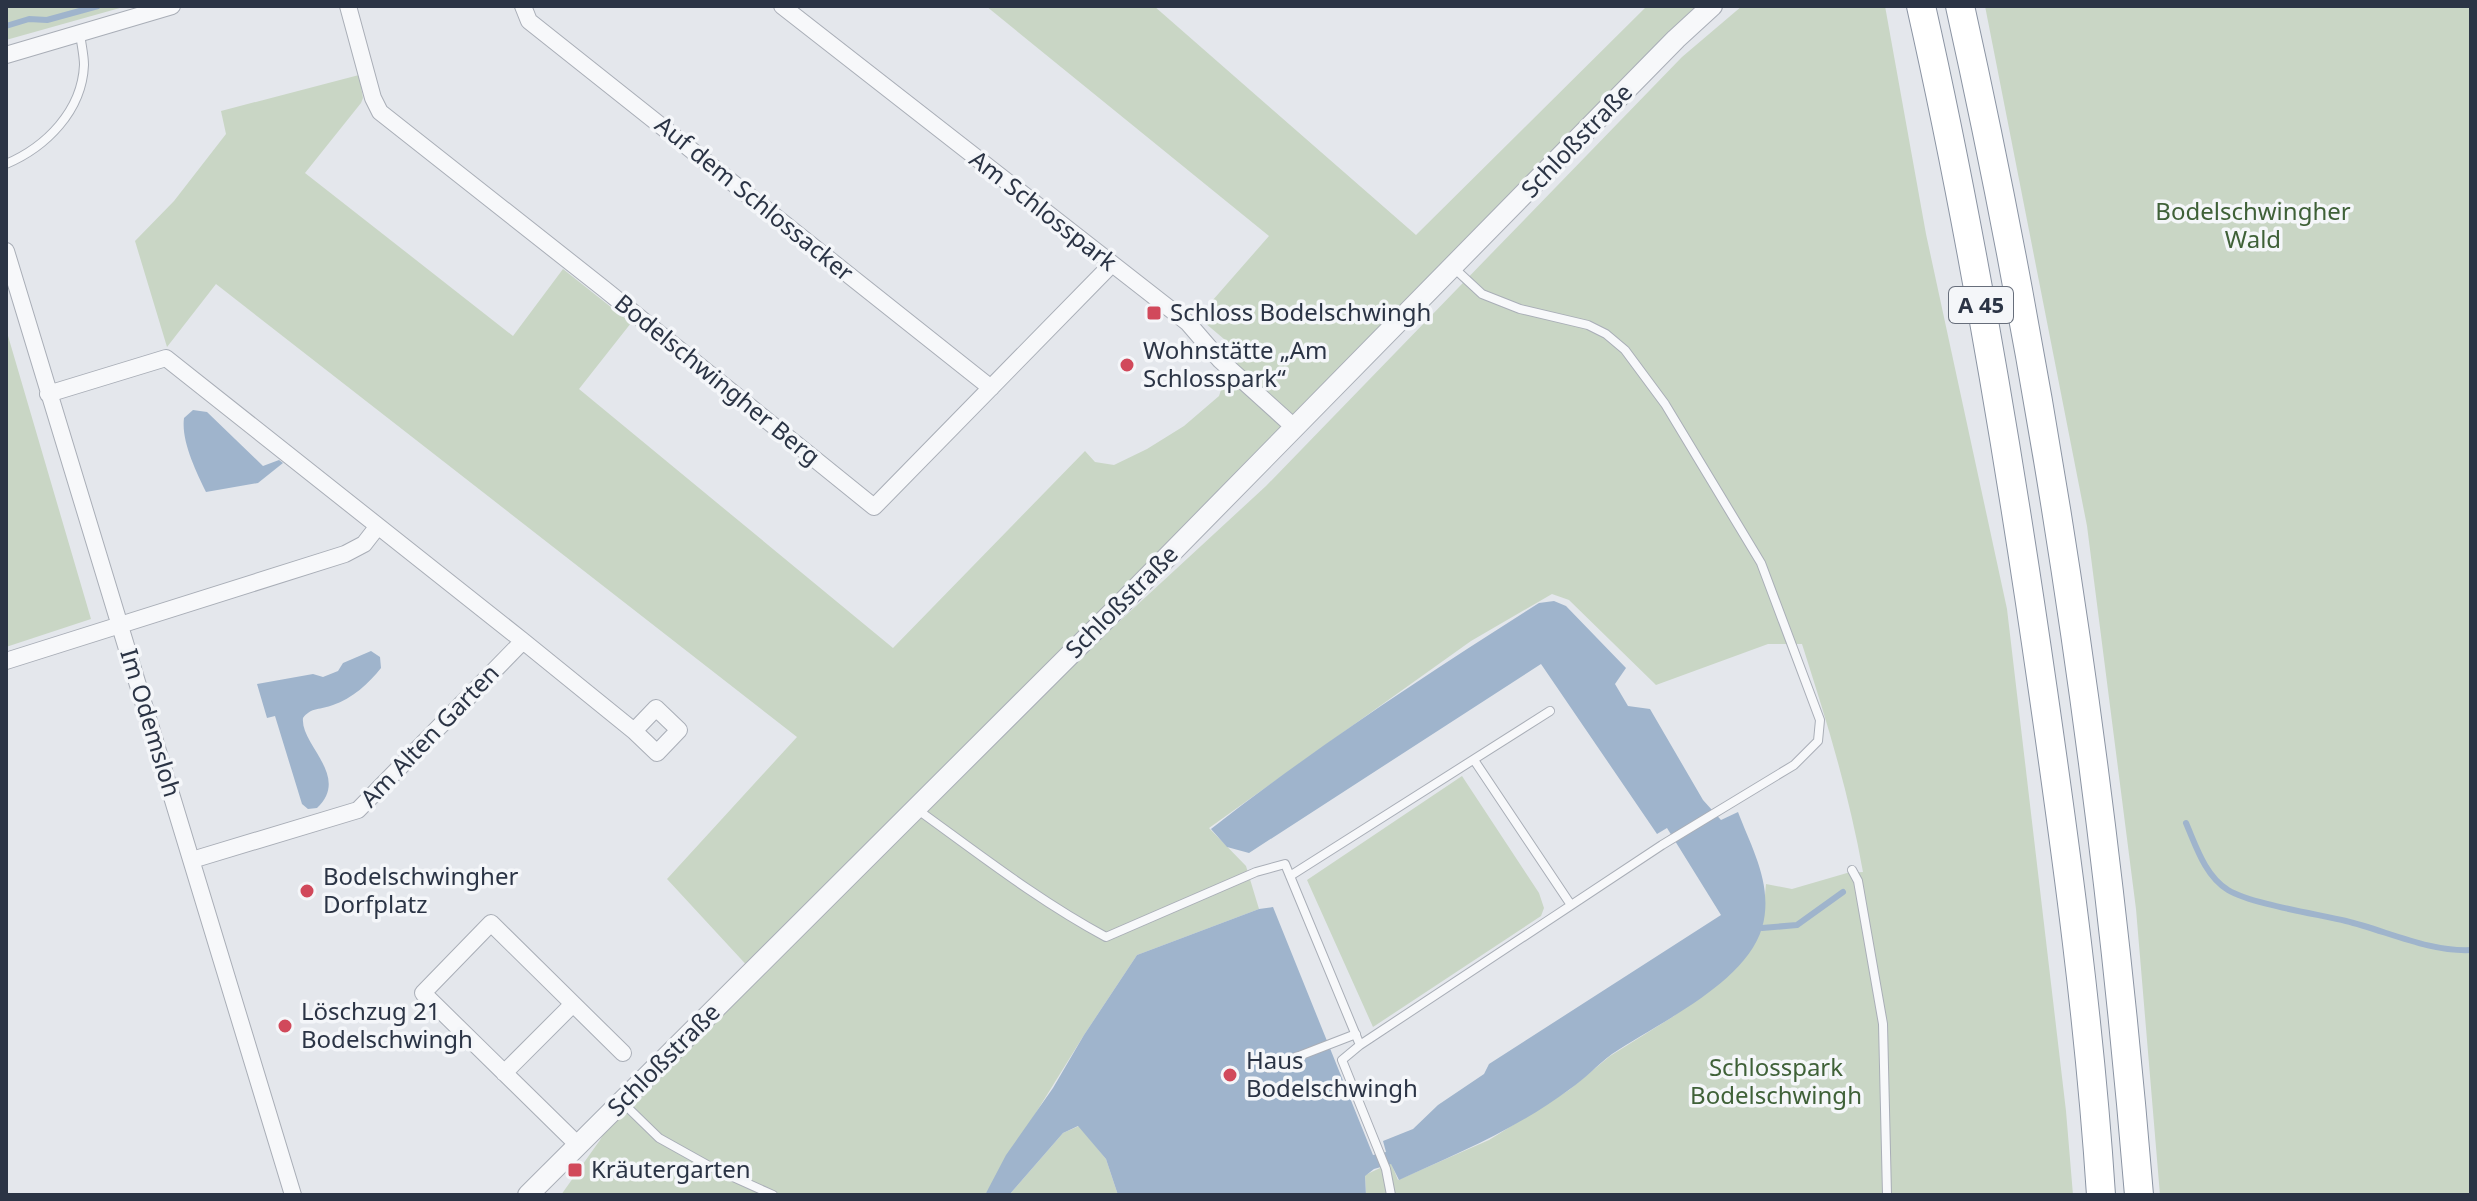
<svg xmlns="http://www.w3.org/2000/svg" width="2477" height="1201" font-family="'Noto Sans',sans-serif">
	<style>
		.green { fill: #c9d6c5 }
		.water { fill: #9fb4cc }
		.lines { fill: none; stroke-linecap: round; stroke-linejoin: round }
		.stream { stroke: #9fb4cc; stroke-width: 6 }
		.service-casing { stroke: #a9aeb7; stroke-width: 10 }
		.minor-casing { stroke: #a9aeb7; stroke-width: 18 }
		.tertiary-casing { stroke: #a9aeb7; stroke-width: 22 }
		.motorway-casing { stroke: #8b94a3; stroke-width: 30 }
		.service { stroke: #f7f8fa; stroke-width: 8 }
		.minor { stroke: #f7f8fa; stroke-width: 16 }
		.tertiary { stroke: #f7f8fa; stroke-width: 20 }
		.motorway { stroke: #fff; stroke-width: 28 }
		.poi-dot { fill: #d1495b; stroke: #f4f6f9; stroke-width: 3 }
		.labels { text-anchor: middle; stroke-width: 7; stroke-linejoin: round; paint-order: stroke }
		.shield { fill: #f4f6f9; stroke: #676e7b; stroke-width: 2 }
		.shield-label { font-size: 22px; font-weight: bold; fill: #2b3445 }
		.street-label { font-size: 24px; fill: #2b3445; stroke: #f4f6f9 }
		.park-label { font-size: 24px; fill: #3f6138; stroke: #f4f6f9 }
		.poi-label { font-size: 24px; fill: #2b3445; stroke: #f4f6f9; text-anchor: start }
	</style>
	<rect width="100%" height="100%" fill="#e4e7ec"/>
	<path class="green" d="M6,6H127L6,40Z
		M986,6H1154L1416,235L1647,6H1696L1274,435L930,796L1266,486L1682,57L1742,6H1885L1926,234L2007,609L2066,1111L2073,1195H1366L1365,1175L1391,1163L1398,1180L1489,1140L1569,1090L1610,1056L1674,1016L1762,928L1766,884L1792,889L1847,873L1863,872C1849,793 1826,719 1802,644H1768L1656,685L1569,600L1552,594L1471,641L1209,828L1246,866L1259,909L1137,955L1084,1035L985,1195H561L600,1140L622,1102L752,971L667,879L797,737L216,284L167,347L135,241L174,201L226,134L221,111L359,75L363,98L361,103L305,173L513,336L563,269L631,323L579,389L893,648L1085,451L1095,462L1114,465L1147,449L1184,426L1219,396L1226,375L1244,356L1198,317L1269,236Z
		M1985,6H2471V1195H2160L2136,909L2087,526Z
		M6,329L91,619L6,647Z
		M1462,776L1539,893L1544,908L1541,916L1373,1027L1307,880Z
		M1079,1126L1106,1159L1118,1195H1009L1063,1133Z"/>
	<path class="water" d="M193,410L207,412L263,466L279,460L283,463L258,483L206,492C196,471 181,441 184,418Z
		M1554,601L1566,606L1626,668L1615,684L1628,706L1650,709L1703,800L1721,820L1738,812C1752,849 1774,886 1762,928C1745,984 1658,1023 1612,1054C1597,1065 1585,1079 1570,1089C1518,1128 1457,1154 1399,1180L1391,1164L1374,1169L1365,1176L1366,1195H1118L1106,1159L1078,1126L1063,1133L1009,1195H985L1006,1155L1053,1088L1084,1035L1137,955L1259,909L1273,907L1373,1155L1386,1152L1383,1141L1413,1129L1438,1105L1484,1074L1489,1064L1721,915L1667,828L1657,834L1541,664L1249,853L1227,847L1211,829C1316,747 1427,674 1539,603Z
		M371,651L380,657L381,668C369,683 352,699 333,705C321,710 311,707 303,718C300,745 351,776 317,808L308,809L302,804L275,716L267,718L257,684L313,674L323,677L338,671L343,663Z"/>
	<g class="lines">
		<path class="stream" d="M6,26L29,19L47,20L98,6
			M2186,823C2196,846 2205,876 2228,890C2251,904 2317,914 2346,921C2387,931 2429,952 2471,950
			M1762,928L1797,925L1843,892"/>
		<defs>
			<path id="service" d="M6,164C46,147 82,111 84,65C84,55 81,43 80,33
				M1474,760L1571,905
				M918,810C979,854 1039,901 1106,937L1256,872L1285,864L1360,1045L1662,845L1794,765L1818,741L1820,720L1761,563L1665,404L1625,350L1606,334L1588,325L1520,309L1482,294L1454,268
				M1852,870L1858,881L1883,1024L1887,1195
				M1290,876L1550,711
				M1360,1045L1342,1060L1386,1169L1391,1195
				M1268,1068L1356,1034
				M622,1102L659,1138L711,1167L773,1195"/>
			<path id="minor" d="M348,6L373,98L380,112L603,288L874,507L1111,265
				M523,6L529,21L991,388
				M782,6L1188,323L1220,360L1294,427
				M6,55L172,6
				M6,251L293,1195
				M48,394L166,358L523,641L634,731L657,753L679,730L656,708L634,731
				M6,661L345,554L364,544L378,526
				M192,860L358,810L523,641
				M504,1073L573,1004
				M578,1145L423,993L491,923L623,1053"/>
			<path id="tertiary" d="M528,1195L1127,598L1676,39L1712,6"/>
			<path id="motorway" d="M1921,6C1972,232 2010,461 2043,691C2067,858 2090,1026 2101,1195
				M1960,6C2047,398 2106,795 2139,1195"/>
		</defs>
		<use href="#service" class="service-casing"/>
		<use href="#minor" class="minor-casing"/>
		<use href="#tertiary" class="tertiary-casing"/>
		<use href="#motorway" class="motorway-casing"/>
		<use href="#service" class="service"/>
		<use href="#minor" class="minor"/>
		<use href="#tertiary" class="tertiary"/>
		<use href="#motorway" class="motorway"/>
	</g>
	<g class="poi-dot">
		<rect x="1146" y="305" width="16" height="16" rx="4"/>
		<circle cx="1127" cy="365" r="8"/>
		<circle cx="307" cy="891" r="8"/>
		<circle cx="285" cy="1026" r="8"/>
		<circle cx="1230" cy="1075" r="8"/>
		<rect x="567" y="1162" width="16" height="16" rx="4"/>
	</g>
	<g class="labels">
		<rect class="shield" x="1949" y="287" width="64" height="36" rx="6"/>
		<g class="shield-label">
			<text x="1981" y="313">A 45</text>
		</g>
		<g class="street-label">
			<text transform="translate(1577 141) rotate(-46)" y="8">Schloßstraße</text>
			<text transform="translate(754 199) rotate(39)" y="8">Auf dem Schlossacker</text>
			<text transform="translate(1043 211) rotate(38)" y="8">Am Schlosspark</text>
			<text transform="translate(717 380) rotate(39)" y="8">Bodelschwingher Berg</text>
			<text transform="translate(1122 602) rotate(-45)" y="8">Schloßstraße</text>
			<text transform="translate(150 723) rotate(73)" y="8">Im Odemsloh</text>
			<text transform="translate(430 736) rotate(-46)" y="8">Am Alten Garten</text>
			<text transform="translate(664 1060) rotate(-45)" y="8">Schloßstraße</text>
		</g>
		<g class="park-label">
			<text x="2253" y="220">Bodelschwingher<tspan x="2253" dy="28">Wald</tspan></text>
			<text x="1776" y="1076">Schlosspark<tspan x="1776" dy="28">Bodelschwingh</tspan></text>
		</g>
		<g class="poi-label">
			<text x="1170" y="321">Schloss Bodelschwingh</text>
			<text x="1143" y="359">Wohnstätte „Am<tspan x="1143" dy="28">Schlosspark“</tspan></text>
			<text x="323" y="885">Bodelschwingher<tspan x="323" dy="28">Dorfplatz</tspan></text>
			<text x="301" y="1020">Löschzug 21<tspan x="301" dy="28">Bodelschwingh</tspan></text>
			<text x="1246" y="1069">Haus<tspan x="1246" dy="28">Bodelschwingh</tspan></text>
			<text x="591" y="1178">Kräutergarten</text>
		</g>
	</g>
	<rect width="2477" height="1201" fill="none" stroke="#2b3445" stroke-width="16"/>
</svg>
